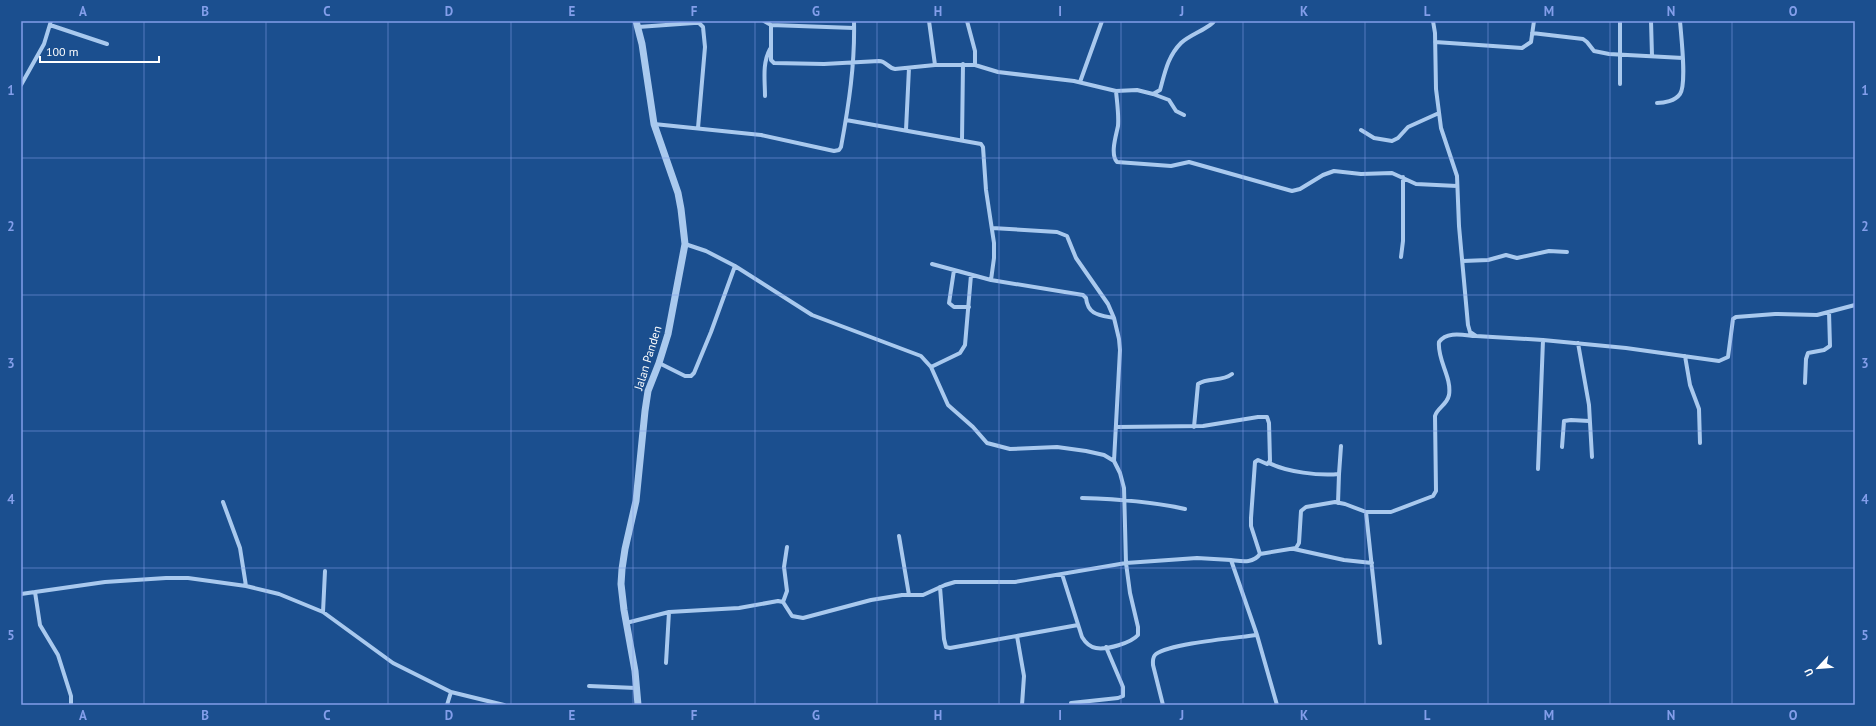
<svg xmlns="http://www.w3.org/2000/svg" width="1876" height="726" font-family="'PT Sans',sans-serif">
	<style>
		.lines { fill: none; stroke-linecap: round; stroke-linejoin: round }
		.minor { stroke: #a9c9ee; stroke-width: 4 }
		.tertiary { stroke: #a9c9ee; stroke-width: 7 }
		.grid { fill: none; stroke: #839eea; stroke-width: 1; stroke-opacity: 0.55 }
		.labels { text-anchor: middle; stroke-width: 3.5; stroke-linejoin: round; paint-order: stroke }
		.street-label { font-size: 12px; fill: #fff; stroke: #1b4f8f }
		.neatline { fill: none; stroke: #839eea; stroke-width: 1.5 }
		.grid-label { font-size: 13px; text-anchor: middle; font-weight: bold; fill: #839eea }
	</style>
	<rect width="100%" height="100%" fill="#1b4f8f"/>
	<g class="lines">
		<path class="minor" d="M764,21L771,25L854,28
			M929,21L935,65
			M967,21L975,51V65
			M1433,21L1435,33L1436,89L1441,128L1457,176L1459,226L1468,325L1470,332L1476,336L1543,340L1626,348L1719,361L1728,357L1733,319L1736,317L1775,314L1817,315L1855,305
			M1651,21L1652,56
			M50,25L107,44
			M771,25V60L774,63L824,64L879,61C886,61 888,68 895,69L935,65H975L998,72L1074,81L1116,91L1137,90L1153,94L1160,90C1165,72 1168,56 1181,43C1189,35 1212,27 1214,21
			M638,27L694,23H699L703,27L705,47L698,128
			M1532,33L1583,39L1587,42L1594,51L1609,54L1683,58
			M1435,42L1522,48L1531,42L1534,21
			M1080,82L1102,21
			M1620,84V21
			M21,85L44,44L51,21
			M1116,91C1117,102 1119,115 1118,126C1116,136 1110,154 1117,162L1171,166L1189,162L1292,191L1300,189L1323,175L1334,171L1361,174L1392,173L1416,184L1457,186
			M1153,94L1169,100L1176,111L1184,115
			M765,96C765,80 762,64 770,49
			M1657,103C1664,103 1675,101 1680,94C1687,84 1681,35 1680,21
			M846,120L981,144L983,147L986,190L994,243V258L991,280
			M654,124L761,135L834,151L839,150L841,147C849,104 855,64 854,21
			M906,130L909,68
			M1361,130L1374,138L1392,141L1398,138L1408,127L1439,113
			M962,140L963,64
			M992,228L1057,232L1067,236L1076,258L1108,304L1114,318
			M685,244L706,251L735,266L812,315L921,356L931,367L948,405L973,427L987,443L1010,449L1057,447L1086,451L1104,455L1114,461L1120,473L1124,488L1126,563L1130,593L1138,627V635C1131,643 1107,650 1096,648C1090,647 1085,642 1082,637L1062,574
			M1401,257L1403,241V177
			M1463,261L1488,260L1506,255L1517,258L1549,251L1567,252
			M932,264L991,280L1083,295L1086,298C1088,315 1099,315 1114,318L1119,339L1120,350L1114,461
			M954,270L949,303L954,307H969
			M1578,343L1589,405L1592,457
			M1685,356L1690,385L1699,409L1700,443
			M659,363L685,376H691L694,373L711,332L735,266
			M931,367L960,353L965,345L971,275
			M1805,383L1806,359L1808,353L1824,350L1830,346L1829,312
			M1117,427L1203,426L1258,417H1267L1269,423L1270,461L1267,464L1258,460L1255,462L1251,518V526L1260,554C1253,564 1241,561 1231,560
			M1194,427L1198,384C1208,377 1222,382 1232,374
			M1562,447L1564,421L1571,420L1589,421
			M1269,463C1287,472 1319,476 1339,474L1341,446
			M1538,469L1543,340
			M1082,498C1117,499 1150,501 1185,509
			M223,502L240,548L246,586
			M1338,503L1339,474
			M1366,512L1380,643
			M899,536L909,595
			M1294,549L1344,560L1372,563
			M1260,554L1296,548L1299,543L1301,511L1306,507L1335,502L1345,504L1366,512H1391L1433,496L1436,491L1435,416C1437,408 1447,405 1449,395C1452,377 1437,360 1439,342C1447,331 1463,335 1475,336
			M940,587L944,639L946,647L950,648L1078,625
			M35,592L40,625L58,655L71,696V705
			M21,594L105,582L166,578H188L246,586L279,594L323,612L393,663L451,692L504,705
			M783,602L787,591L784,567L787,547
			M323,612L325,571
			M626,623L669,612L739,608L778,601L783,602L792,616L803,618L871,600L902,595H923L945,585L955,582H1015L1126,563L1197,558L1231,560L1257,635L1277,705
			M1017,636L1024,676L1022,705
			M666,663L669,612
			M589,686L636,688
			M1071,703L1118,698L1123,696V687L1106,647
			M447,705L451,692
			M1163,705L1153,665C1153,661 1152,657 1156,654C1171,643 1236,638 1257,635"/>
		<path class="tertiary" d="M636,21L642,44L654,124L678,193L681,209L685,244L668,334L659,363L648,391L645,411L636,501L625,549L622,569L621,584L624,610L635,671L638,705"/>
	</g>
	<path class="grid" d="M144,21V705M266,21V705M388,21V705M511,21V705M633,21V705M755,21V705M877,21V705M999,21V705M1121,21V705M1243,21V705M1365,21V705M1488,21V705M1610,21V705M1732,21V705M21,158H1855M21,295H1855M21,431H1855M21,568H1855"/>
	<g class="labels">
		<g class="street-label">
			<text transform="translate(648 358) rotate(-73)" y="4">Jalan Panden</text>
		</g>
	</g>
	<rect width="1876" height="726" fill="none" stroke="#1b4f8f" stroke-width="44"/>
	<g transform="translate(1818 668) rotate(244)" stroke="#1b4f8f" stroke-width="3" paint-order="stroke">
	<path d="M0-3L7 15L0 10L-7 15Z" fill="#ffffff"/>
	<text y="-6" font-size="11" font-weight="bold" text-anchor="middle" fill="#ffffff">U</text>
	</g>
	<path d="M40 56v6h119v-6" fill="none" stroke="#ffffff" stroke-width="2"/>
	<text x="46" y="56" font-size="12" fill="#ffffff" stroke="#1b4f8f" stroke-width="3" paint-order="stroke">100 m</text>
	<rect x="22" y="22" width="1832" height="682" class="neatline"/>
	<g class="grid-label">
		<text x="83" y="16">A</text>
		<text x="205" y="16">B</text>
		<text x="327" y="16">C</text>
		<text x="449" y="16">D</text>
		<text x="572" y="16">E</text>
		<text x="694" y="16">F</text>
		<text x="816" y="16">G</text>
		<text x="938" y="16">H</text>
		<text x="1060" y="16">I</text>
		<text x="1182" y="16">J</text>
		<text x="1304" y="16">K</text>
		<text x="1427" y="16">L</text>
		<text x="1549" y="16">M</text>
		<text x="1671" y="16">N</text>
		<text x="1793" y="16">O</text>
		<text x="11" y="95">1</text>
		<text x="1865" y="95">1</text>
		<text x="11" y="231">2</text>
		<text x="1865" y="231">2</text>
		<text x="11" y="368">3</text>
		<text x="1865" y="368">3</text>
		<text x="11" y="504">4</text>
		<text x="1865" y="504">4</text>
		<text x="11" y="640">5</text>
		<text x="1865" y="640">5</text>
		<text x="83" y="720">A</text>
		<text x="205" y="720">B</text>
		<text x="327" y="720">C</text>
		<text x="449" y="720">D</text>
		<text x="572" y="720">E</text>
		<text x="694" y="720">F</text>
		<text x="816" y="720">G</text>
		<text x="938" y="720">H</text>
		<text x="1060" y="720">I</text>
		<text x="1182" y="720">J</text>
		<text x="1304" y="720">K</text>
		<text x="1427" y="720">L</text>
		<text x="1549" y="720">M</text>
		<text x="1671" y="720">N</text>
		<text x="1793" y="720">O</text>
	</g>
</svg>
